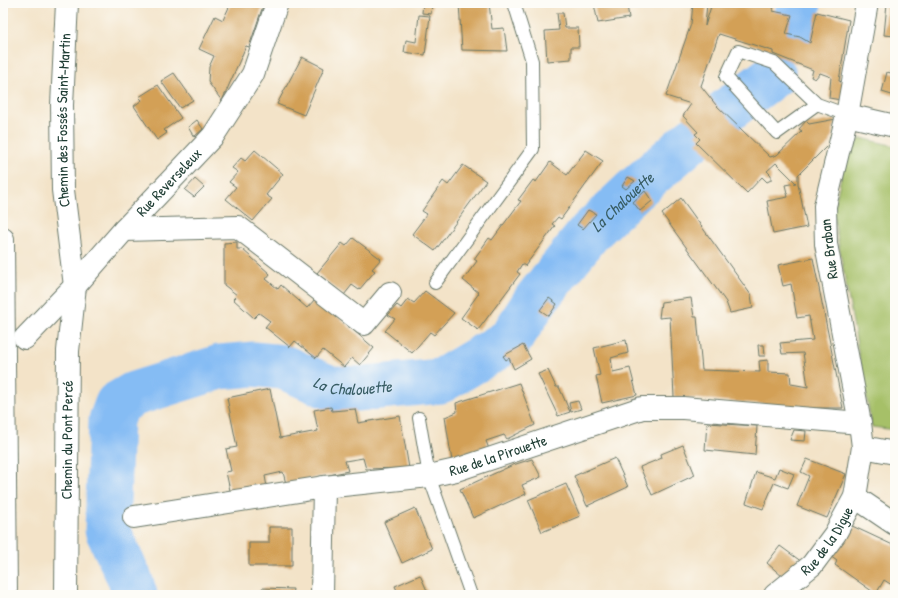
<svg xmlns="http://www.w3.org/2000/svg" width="898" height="598" font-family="'Patrick Hand',sans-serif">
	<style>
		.green { fill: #a6c067; stroke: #627e4e }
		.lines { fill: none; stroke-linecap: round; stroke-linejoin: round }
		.river { stroke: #85bcf4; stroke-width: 45 }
		.building { fill: #d3a057 }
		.lane-casing { stroke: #697768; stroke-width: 14 }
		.street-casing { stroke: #697768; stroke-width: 24 }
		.secondary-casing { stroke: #697768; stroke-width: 24 }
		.primary-casing { stroke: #697768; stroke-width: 24 }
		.lane { stroke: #fff; stroke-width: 12 }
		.street { stroke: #fff; stroke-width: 22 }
		.secondary { stroke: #fff; stroke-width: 22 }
		.primary { stroke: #fff; stroke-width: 22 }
		.labels { text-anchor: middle; stroke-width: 3; stroke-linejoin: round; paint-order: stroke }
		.street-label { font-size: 15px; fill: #1f3d34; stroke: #fdfcf7 }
		.water-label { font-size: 16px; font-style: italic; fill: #385d64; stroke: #fdfcf7 }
	</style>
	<rect width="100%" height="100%" fill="#fdfcf7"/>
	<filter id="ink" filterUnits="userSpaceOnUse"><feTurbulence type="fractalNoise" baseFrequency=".025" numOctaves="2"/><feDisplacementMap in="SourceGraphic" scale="8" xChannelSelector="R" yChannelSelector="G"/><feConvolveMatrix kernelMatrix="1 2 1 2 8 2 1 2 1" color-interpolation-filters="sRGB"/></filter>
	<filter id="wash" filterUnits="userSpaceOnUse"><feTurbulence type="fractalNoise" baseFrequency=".012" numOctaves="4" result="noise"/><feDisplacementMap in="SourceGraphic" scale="16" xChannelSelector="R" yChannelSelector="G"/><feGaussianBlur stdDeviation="0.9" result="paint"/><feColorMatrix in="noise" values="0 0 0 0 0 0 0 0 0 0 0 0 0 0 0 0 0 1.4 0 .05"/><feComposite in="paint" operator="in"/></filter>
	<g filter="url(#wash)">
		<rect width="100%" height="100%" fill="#f3e3c8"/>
		<path class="green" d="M861,138L895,146V430L872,427L833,213L846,156Z"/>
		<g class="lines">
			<g class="river">
				<path d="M794,32L799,3"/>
				<path d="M725,112L774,75"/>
				<path id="s1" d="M135,595L130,579L107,530L111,420L117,404L134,394L220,367L254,364L283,367L331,388L357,389L441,381L510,340L537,298L590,232L633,191L694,138"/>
			</g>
		</g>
		<g id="blocks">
			<path class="building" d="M231,3H264L249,47L246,46L222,101L208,82L209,67L214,56L199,49L215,16L223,20Z
				M291,3H303L301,7Z
				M423,3H432L431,14L422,13Z
				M459,3H489L492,29L504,28L507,51L462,50Z
				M601,3H632L627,5L629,18L598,23L594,4Z
				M693,3H707L705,26L712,3H774L773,11L792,15L786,34L800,37L810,43L817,12L849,20L839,81L845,83L841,100L829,98L831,77L820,73L815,79L811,77L813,70L773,54V51L719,34L701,86L716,105L770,157L777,155L802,131L799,129L806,121L809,124L836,119L830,143L798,175V184L807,227L773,234L767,201L788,197L785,185L796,183L776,163L767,171L771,175V180L767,182L762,177L747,193L696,143L700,139L695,134L698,132L683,116L691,104L666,96L691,24Z
				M887,3H895V36L884,35Z
				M557,13H563L565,28H578L579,47H571V59L547,61L545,31L559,30Z
				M419,15L430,16L425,55L404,52L406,40L416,42Z
				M302,57L324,68L304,115L277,104Z
				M887,72L895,74V96L882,92Z
				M174,73L193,100L180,108L161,81Z
				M158,85L181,118L164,130L167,133L157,140L134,106L142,100L139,97Z
				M197,120L203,129L194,137L188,127Z
				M255,150L283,174L266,195L272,199L253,221L226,199L236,187L229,182L238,172L232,168L241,158L245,161Z
				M586,150L603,161L561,219L558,217L552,224L555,226L525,266L522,264L517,272L520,274L478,330L461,318L479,293L463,280L477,261L474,259L489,238L492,240L521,201L518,200L533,180L536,182L550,162L567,175Z
				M463,165L486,181L435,251L412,234L427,214L422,211L443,181L448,185Z
				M628,177L635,181L626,189L622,186Z
				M195,179L204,187L194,197L185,190Z
				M645,191L652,201L640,211L633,202Z
				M681,198L751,295L753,308L730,313L726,302L662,214Z
				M588,210L596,214L583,229L577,225Z
				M353,238L381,259L372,269L375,271L359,290L352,285L344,295L317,273L342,243L346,246Z
				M237,242V249H242L270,274L266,279L278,289L281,285L307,308L316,298L374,348L360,365L352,358L344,367L323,350L316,358L295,341L290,347L265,327L270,321L259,313L254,318L233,299L237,295L224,285V243Z
				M813,258L843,408H812L674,397L670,317L659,318L661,302L691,298L694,317H697L702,370L760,372L759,361L768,360V372L790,373L791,384L808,387L803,353L782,354L780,343L813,340L809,316L797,318L791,284L783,286L778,265Z
				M425,291L454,313L434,335L430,332L412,353L385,331L395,319L388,315L397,305L401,308L408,299L414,303Z
				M549,298L557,304L549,316L540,310Z
				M626,340L628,353L611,358L613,372L630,368L637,395L602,403L596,376L600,375L594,348Z
				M523,345L531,359L514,369L509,358L506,360L503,356Z
				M758,345H764L765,356H759Z
				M548,370L556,387H559L570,412L558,416L538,374Z
				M519,383L535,425L507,439L504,435L486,441L489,449L452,461L445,417L457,412L456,403Z
				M270,389L280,438L318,431L314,410L331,407L332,411L355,409L358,423L400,416L409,468L366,469L363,458L345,461L348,471L286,484L283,472L265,476L267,487L231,495L226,472L231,471L226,449L237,447L227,398Z
				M578,401L581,409L571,412L569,403Z
				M707,423L757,426L755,455L705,450Z
				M794,430L806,431L805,441L790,440Z
				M683,445L695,475L652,495L640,467L662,458L661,454Z
				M615,458L628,487L587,506L574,476Z
				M532,459L541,477L522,485L526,494L473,518L460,489L513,465Z
				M807,459L846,474L827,518L797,506L809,476L801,472Z
				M779,468L794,474L788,488L774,483L763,509L746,503L756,472L775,478Z
				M566,484L580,516L542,532L528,500Z
				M415,508L432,549L402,563L384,522Z
				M850,525L895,546V587L884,580L876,594L835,565L837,561L830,556Z
				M269,527H292V566H249V543H269Z
				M780,546L802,562L783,577L767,563Z
				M420,575L429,595H399L395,586Z
				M262,588L293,589L292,595H262Z"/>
		</g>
	</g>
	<g filter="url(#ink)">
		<use href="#blocks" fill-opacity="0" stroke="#697768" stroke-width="1"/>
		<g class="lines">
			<defs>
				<path id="lane" d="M817,104L777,133L726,77L738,51L774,63L817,104L847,115
					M435,283L533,149L532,61L514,3
					M419,418L429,476L471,595"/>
				<g id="street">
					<path d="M847,115L895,126"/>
					<path d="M124,230L238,227L364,324L390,293"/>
					<path d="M25,338L75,286"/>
					<path d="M863,447L895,453"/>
					<path d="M855,497L895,524"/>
					<path id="s2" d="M134,517L324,487L429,476L456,470L642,408H683L860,423"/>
					<path id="s3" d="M66,595L68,351L75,286L63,190L62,105L67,3"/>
					<path d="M322,595L324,487"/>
					<path id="s4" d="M775,595L812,565L835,534L855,497L863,447L860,423L826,244L825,206L847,115L867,3"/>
				</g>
				<g id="secondary">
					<path id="s5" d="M75,286L124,230L213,136L253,74L277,3"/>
				</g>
				<path id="primary" d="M3,239L6,595"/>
			</defs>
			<use href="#lane" class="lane-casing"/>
			<use href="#street" class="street-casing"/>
			<use href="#secondary" class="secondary-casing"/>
			<use href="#primary" class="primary-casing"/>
			<use href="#lane" class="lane"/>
			<use href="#street" class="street"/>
			<use href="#secondary" class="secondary"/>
			<use href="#primary" class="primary"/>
		</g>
	</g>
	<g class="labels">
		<g class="street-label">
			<text dy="5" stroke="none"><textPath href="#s3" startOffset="476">Chemin des Fossés Saint-Martin</textPath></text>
			<text dy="5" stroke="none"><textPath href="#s5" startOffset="140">Rue Reverseleux</textPath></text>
			<text transform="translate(829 249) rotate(-97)" y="5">Rue Braban</text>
			<text dy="5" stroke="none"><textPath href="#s3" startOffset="155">Chemin du Pont Percé</textPath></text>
			<text dy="5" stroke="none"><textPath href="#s2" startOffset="370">Rue de la Pirouette</textPath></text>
			<text dy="5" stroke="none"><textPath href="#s4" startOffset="76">Rue de la Digue</textPath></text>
		</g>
		<g class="water-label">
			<text dy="6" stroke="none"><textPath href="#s1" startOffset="793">La Chalouette</textPath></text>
			<text dy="6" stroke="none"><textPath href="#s1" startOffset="445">La Chalouette</textPath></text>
		</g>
	</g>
	<rect width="898" height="598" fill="none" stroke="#fdfcf7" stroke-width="16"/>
</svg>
